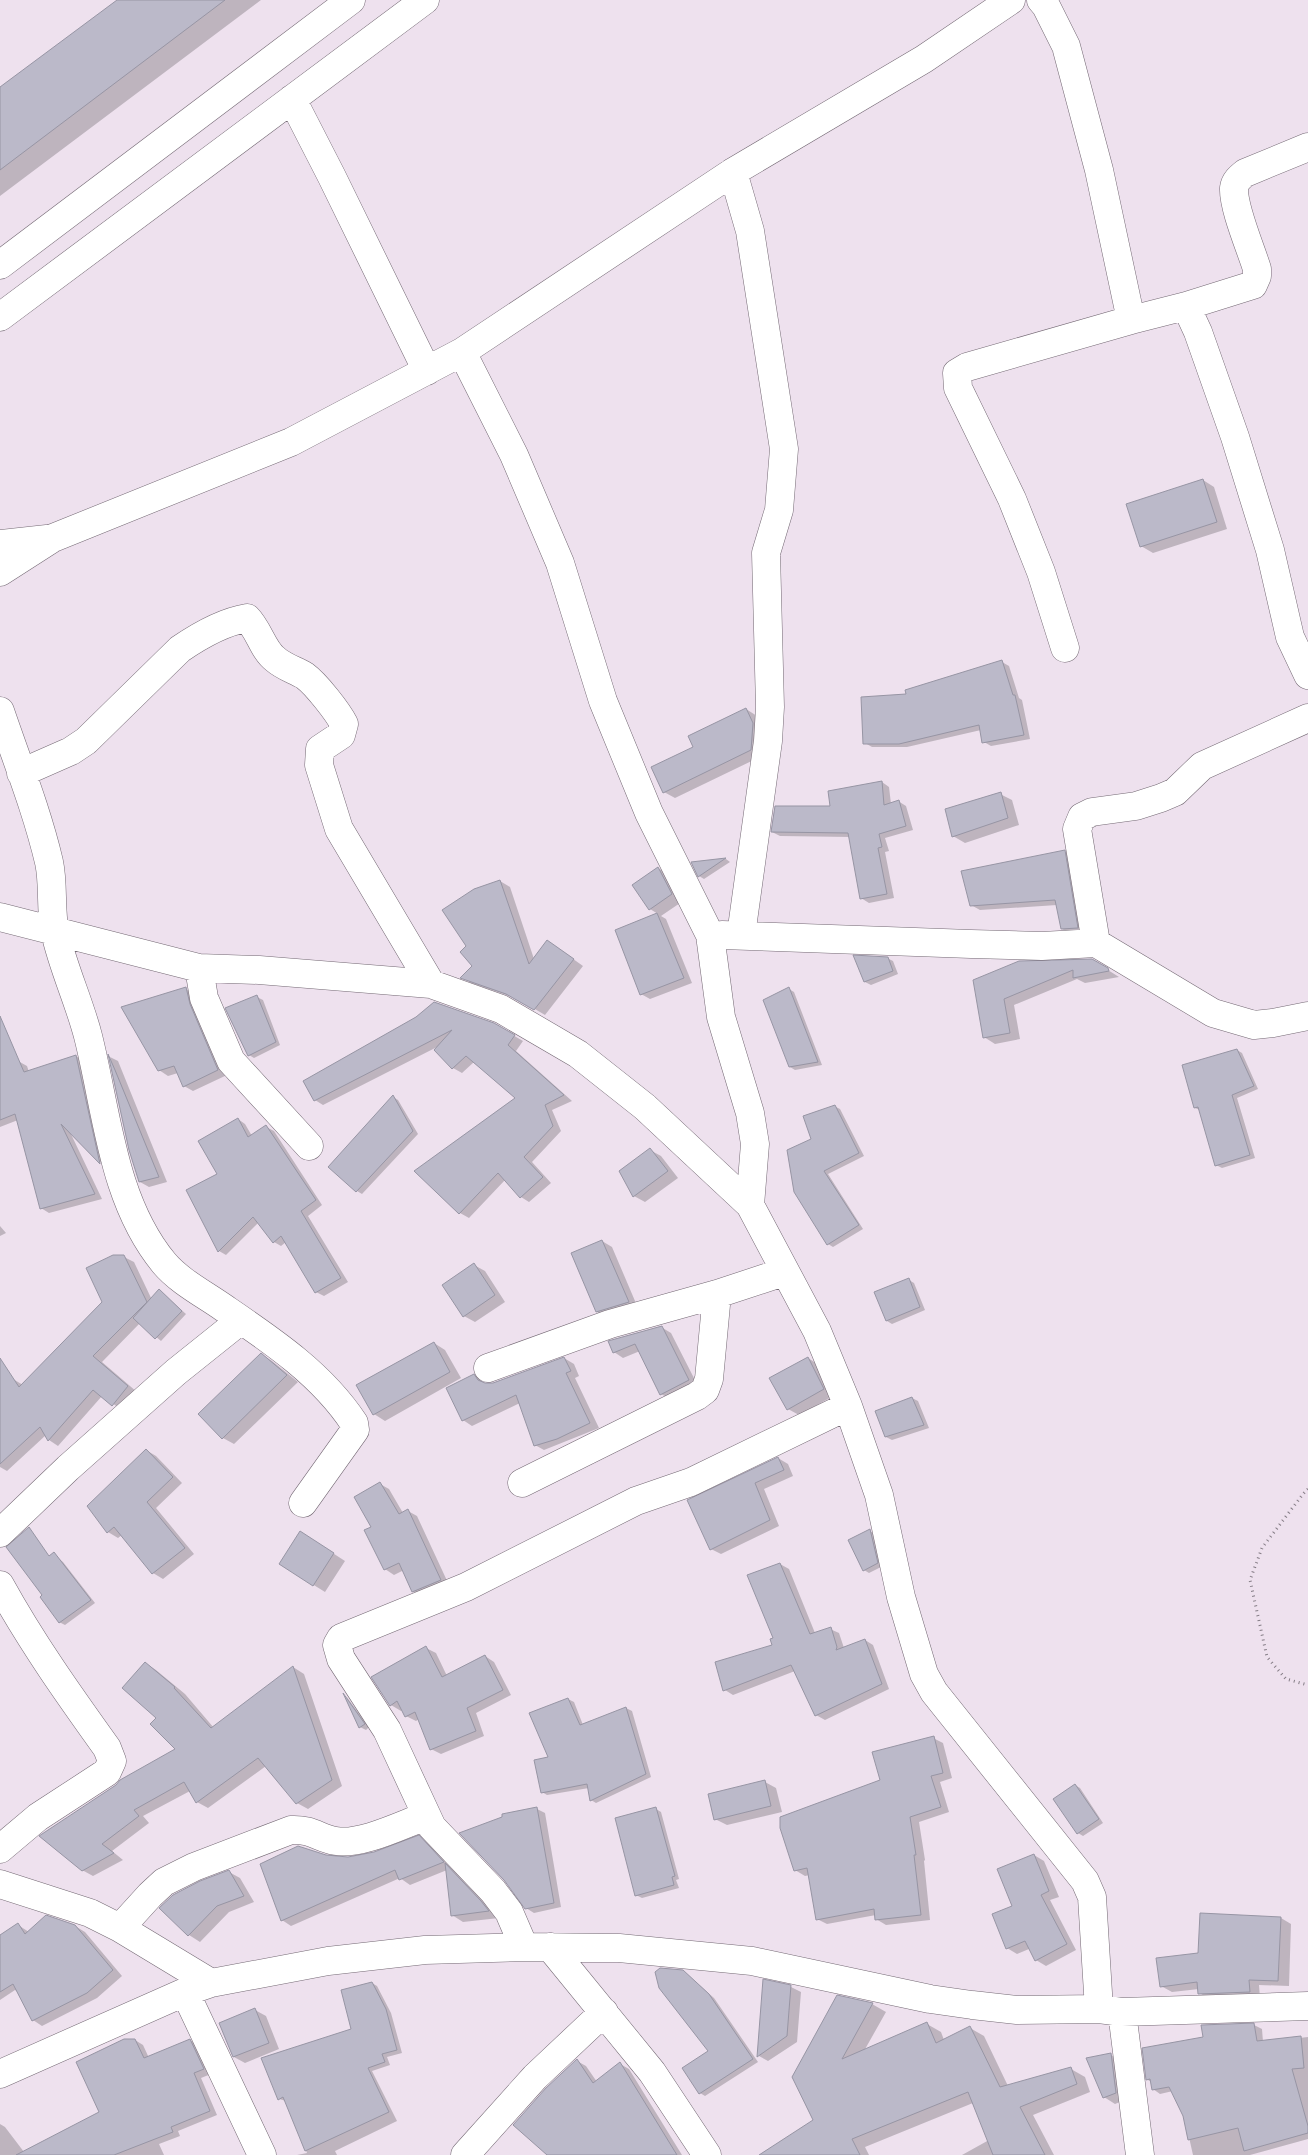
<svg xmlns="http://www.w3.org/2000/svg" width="1308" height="2155" font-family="'Fira Sans',sans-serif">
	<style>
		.shadow { fill: #0003 }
		.building { fill: #bbb9c9; stroke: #9795a4 }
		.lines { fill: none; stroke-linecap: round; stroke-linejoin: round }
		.minor-casing { stroke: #746974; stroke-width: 29 }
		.path { stroke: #857d86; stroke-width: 3; stroke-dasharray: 1 4; stroke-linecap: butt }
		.minor { stroke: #fff; stroke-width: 28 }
	</style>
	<rect width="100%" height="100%" fill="#eee1ee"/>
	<path class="shadow" d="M119,0H261L0,196V88Z
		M1203,480L1214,487L1227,529L1153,553L1141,546Z
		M1002,662L1009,666L1019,698L1022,700L1030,739L991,746L984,742L981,730L907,747H872L865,743L908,695Z
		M746,709L757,716L762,756L675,798L664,792L695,747Z
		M882,782L889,787L891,804L898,801L906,806L913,830L885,838L889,851L885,852L894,898L869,903L861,898L850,837L780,836L772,832L832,808Z
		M1000,794L1012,800L1019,825L965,843L953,836Z
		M1064,851L1074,856L1086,933L1071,934L1062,929L1057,905L980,910L971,905Z
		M726,859L730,862L704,879L699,876L693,863Z
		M658,868L670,875L683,901L661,916L666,919L692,983L650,999L641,994L617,931L658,914L650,909Z
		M500,881L510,887L534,959L548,941L583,966L545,1015L518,999L471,983L462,977L474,966Z
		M855,957L887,958L893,961L898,974L871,985L865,982Z
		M1092,960L1119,977L1085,983L1077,979L1014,1005L1020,1039L995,1044L984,1037L975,981Z
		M186,989L195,994L227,1075L193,1091L184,1086L178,1073L168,1076L159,1070Z
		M789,989L794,992L822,1065L795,1070L790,1067Z
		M257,997L263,1000L280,1045L254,1058L249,1055Z
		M417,1018L494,1024L523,1041L516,1051L572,1101L552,1110L561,1131L532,1162L551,1183L529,1202L521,1197L505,1180L469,1218L460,1213L517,1099L474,1062L462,1073L453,1068L439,1046L323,1105L315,1100Z
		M1237,1050L1242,1053L1258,1089L1237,1098L1255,1158L1222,1168L1216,1165L1200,1110L1195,1108Z
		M76,1056L84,1061L107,1166L101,1163L70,1132L102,1199L49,1213L41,1208L18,1120L0,1127V1068L18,1061L27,1066L29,1072Z
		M110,1057L118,1061L167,1182L149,1187L140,1182L130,1150Z
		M393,1097L398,1100L418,1134L362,1194L357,1191Z
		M834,1106L840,1109L864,1156L828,1174L863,1229L833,1247L828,1244L812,1139Z
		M238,1119L245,1124L252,1136L266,1127L274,1131L322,1205L308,1216L348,1282L324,1296L316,1292L286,1242L281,1246L274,1242L259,1222L226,1255L219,1251L218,1174Z
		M650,1150L661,1156L678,1178L645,1202L634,1196Z
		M0,1226L6,1233L0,1236Z
		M602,1241L612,1247L638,1308L606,1317L597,1312Z
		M124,1257L134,1262L152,1300L160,1291L186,1314L161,1341L140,1323L102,1362L137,1392L122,1410L102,1396L58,1446L49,1440L46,1435L7,1471L0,1467V1388L13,1379L23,1385L103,1303Z
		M474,1265L485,1271L505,1302L475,1322L464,1316Z
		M909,1280L914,1283L925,1310L892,1324L887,1321Z
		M661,1327L671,1333L698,1386L670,1399L661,1394L640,1351L623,1358L614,1352Z
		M434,1343L445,1350L461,1378L385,1421L374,1414Z
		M261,1354L272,1361L298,1382L234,1444L223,1438Z
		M564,1358L574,1364L579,1376L575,1378L599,1428L544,1450L535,1445L520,1403L472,1426L463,1420L474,1376L486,1384H494Z
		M808,1358L819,1365L835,1395L799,1415L788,1409Z
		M912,1398L918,1401L929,1428L892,1440L886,1437L877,1412Z
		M146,1450L156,1456L182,1483L156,1508L194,1554L163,1579L153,1573L122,1535L118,1538L108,1532Z
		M778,1458L788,1464L793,1476L764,1489L779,1526L721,1554L711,1549L688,1501Z
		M380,1484L389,1489L403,1513L408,1511L417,1516L449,1585L422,1597L413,1591L404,1570L394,1575L385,1569L373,1527Z
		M870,1531L875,1534L883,1566L869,1573L864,1570Z
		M311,1539L345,1561L325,1592L280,1564Z
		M58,1558L63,1562L95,1603L65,1625L59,1622Z
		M780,1564L789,1569L815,1633L830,1629L839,1633L844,1648L865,1640L873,1645L889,1689L825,1720L816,1715L795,1671L733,1695L725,1690L774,1646Z
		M426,1648L436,1653L447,1676L485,1656L494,1662L511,1695L476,1713L484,1736L441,1754L431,1749L419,1719L416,1721L406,1716L403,1709L401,1711L391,1705L373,1678Z
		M145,1663L156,1670L185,1694L214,1728L293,1667L304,1674L342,1786L308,1809L297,1803L266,1766L208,1808L197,1802L190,1791L143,1816L149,1823L112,1851L123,1860L93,1876L82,1870L41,1836L177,1750L158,1718Z
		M346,1696L369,1727L366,1730L360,1727Z
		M568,1699L574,1702L583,1725L626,1708L632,1711L651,1777L596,1803L591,1800L589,1788L547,1795L542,1792L550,1758Z
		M933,1738L943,1743L952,1778L940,1782L949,1812L919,1822L925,1860L924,1861L930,1920L886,1925L876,1919V1915L827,1924L817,1919L810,1875L805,1876L795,1870Z
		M765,1782L776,1788L782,1812L727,1825L715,1819Z
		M1075,1785L1080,1788L1103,1823L1083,1836L1078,1833Z
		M537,1809L545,1813L561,1907L534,1913L526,1908L504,1818Z
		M656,1809L661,1812L679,1879L676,1880L679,1888L642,1898L636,1895Z
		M419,1837L429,1843L499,1918L463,1922L452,1915L447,1870L410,1885L400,1878L291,1926L282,1920L326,1856L348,1858L374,1853Z
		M1034,1855L1044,1861L1059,1897L1050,1900L1076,1950L1046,1966L1036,1960L1029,1949L1017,1954L1007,1948L1013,1907Z
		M229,1872L240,1878L254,1902L229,1912L200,1942L189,1935L161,1908Z
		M1281,1918L1291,1924L1289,1986L1259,1985L1260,1998L1210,1999L1199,1993V1989L1172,1992L1161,1986L1199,1954Z
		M18,1925L29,1932L75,1926L85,1932L122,1976L97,1998L42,2026L33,2020L18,1992L15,1990L0,2000V1936Z
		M683,1971L714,1998L758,2062L705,2096L700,2093L710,2051Z
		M765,1981L791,1987L801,1992L797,2042L768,2061L759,2056Z
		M372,1983L377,1986L391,2013L402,2053L387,2057L390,2065L372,2071L397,2121L335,2151L337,2155H297L307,2153L286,2101L279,2099L353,2029Z
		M872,2004L886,2012L864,2051L927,2024L941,2032L944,2040L970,2028L984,2036L1008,2086L1071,2069L1085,2077L1090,2092L1033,2115L1054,2155H962L989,2140L973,2103L865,2147L869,2155H761L814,2121L793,2077Z
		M255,2010L266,2016L279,2049L245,2063L234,2057L220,2024Z
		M1254,2025L1262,2029L1263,2042L1308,2037V2139L1250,2155H1193L1184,2115L1173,2091L1160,2094L1153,2089L1152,2082L1148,2080L1204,2038Z
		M135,2040L143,2045L149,2058L190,2040L197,2045L211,2074L201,2078L217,2115L178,2131L180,2136L159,2144L164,2155H0V2124L5,2127L24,2152L101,2113Z
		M1111,2055L1122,2061L1127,2099L1115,2104L1104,2097L1088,2059Z
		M577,2061L586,2066L597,2082L620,2064L629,2069L682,2155H552Z"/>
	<path class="building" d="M117,0H225L0,170V87Z
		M1203,479L1217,522L1140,547L1126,504Z
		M1002,660L1013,695H1015L1024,735L982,743L979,725L899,744H863L861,697L906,694L905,690Z
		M746,708L753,723L751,750L663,793L651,767L693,747L688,736Z
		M882,781L884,805L899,800L906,826L879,834L882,847L878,848L887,894L860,899L848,833L771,832L775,806H830L828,791Z
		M1001,792L1008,818L952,837L945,809Z
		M1065,850L1078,928L1061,929L1055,900L970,906L961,871Z
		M726,858L698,877L691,862Z
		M658,867L672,894L649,910L632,885Z
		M500,880L529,964L547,940L574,959L534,1010L506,994L460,978L472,966L460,952L466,946L442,910L474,889Z
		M657,913L684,978L640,995L615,930Z
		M853,955L888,957L893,971L864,982Z
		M1092,959L1108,968L1109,971L1073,978V970L1004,999L1010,1033L983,1038L973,980L1019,961Z
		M186,987L190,1004L218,1070L183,1087L174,1066L158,1071L121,1007Z
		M789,987L818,1062L789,1067L763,1000Z
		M257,995L276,1042L248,1056L225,1008Z
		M434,1002L494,1023L515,1035L508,1045L564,1095L545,1105L553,1126L524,1157L543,1177L520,1198L498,1173L459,1214L414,1171L515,1098L466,1056L452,1069L434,1050L452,1030L314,1101L303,1081L416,1017Z
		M0,1016L24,1072L76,1055L100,1164L61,1124L95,1194L40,1209L15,1114L0,1120Z
		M1237,1049L1254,1086L1232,1095L1250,1155L1215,1166L1198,1107L1194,1108L1182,1065Z
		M108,1054L115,1070L159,1177L139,1182L129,1150Z
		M393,1095L413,1131L356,1192L328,1167Z
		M835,1105L859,1153L824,1171L859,1225L827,1245L794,1192L787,1150L811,1139L803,1116Z
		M238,1118L248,1137L266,1125L316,1200L301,1211L341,1278L315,1293L281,1236L273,1243L253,1217L218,1252L186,1190L217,1174L198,1141Z
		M650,1148L668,1171L633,1197L619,1171Z
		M602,1240L629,1302L596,1312L571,1253Z
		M113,1255H124L147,1302L93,1356L128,1386L112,1406L93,1390L48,1441L40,1427L0,1464V1358L19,1387L102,1302L86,1268Z
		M474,1263L495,1295L463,1317L442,1285Z
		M909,1278L920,1307L886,1321L874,1292Z
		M159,1289L182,1311L155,1339L133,1318Z
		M662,1326L689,1380L660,1395L635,1344L613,1353L608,1341Z
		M434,1342L450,1372L373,1415L356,1385Z
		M261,1353L287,1375L222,1439L198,1414Z
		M564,1357L571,1371L566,1373L590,1423L557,1439L534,1446L516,1395L462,1421L446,1388L474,1374L478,1380L485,1383H493Z
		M808,1357L824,1389L787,1410L769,1378Z
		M912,1397L924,1425L885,1437L875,1411Z
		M146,1449L173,1477L147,1502L185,1548L152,1574L114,1527L107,1533L87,1506Z
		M778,1457L784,1470L755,1483L770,1520L710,1550L687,1500Z
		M380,1482L399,1514L408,1509L441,1580L412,1592L399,1563L384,1570L364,1530L371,1527L354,1497Z
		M29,1527L49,1556L54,1552L91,1600L59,1623L40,1597L42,1595L6,1547Z
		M870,1529L878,1563L863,1571L848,1540Z
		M300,1531L334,1553L313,1586L279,1564Z
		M780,1563L810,1634L831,1627L837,1647L836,1650L865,1639L882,1684L815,1716L791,1665L723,1691L715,1662L772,1645L770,1639L773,1638L747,1575Z
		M426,1646L442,1677L485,1655L503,1690L467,1708L476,1731L430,1750L415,1712L405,1717L397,1701L390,1706L371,1677Z
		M145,1662L175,1687L174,1688L211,1728L293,1666L332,1780L296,1804L258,1758L196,1803L184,1782L134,1810L139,1816L102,1844L114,1853L82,1871L39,1836L116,1785L120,1780L175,1749L150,1724L156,1718L122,1688Z
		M343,1693L365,1724L359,1728Z
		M568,1698L580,1725L626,1707L646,1774L590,1801L587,1784L541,1793L534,1760L548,1757L529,1713Z
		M934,1736L943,1773L931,1776L941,1807L910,1817L916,1855H914L921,1915L875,1920L874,1909L816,1920L807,1868L794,1871L780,1828V1817L880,1780L872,1752Z
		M765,1780L771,1806L714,1820L708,1794Z
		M1075,1784L1099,1819L1077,1834L1053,1799Z
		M537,1807L554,1903L525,1909L504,1880L459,1833L502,1817V1814Z
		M656,1807L675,1876L672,1877L674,1885L635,1896L615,1818Z
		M419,1835L444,1862L399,1880L395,1870L281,1921L260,1864L298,1846L326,1855L348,1857L374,1852Z
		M1034,1854L1049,1891L1041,1895L1067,1944L1035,1961L1025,1941L1006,1949L992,1914L1012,1906L997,1869Z
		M445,1863L481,1901L489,1911L451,1916Z
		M229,1870L244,1896L217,1906L188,1936L159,1908L173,1895L200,1881Z
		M1200,1913L1281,1917L1278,1981L1249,1980L1250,1992L1198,1994L1197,1982L1160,1987L1156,1958L1198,1953Z
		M46,1915L75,1925L113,1970L87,1993L32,2021L13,1984L0,1992V1935L18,1923L25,1934Z
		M660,1968L683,1970L709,1994L753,2059L699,2094L682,2068L708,2051L659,1988L655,1972Z
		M763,1979L791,1985L787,2036L757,2057Z
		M372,1982L386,2009L397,2050L382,2054L385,2062L368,2068L389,2112L305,2151L283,2097L278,2100L261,2058L351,2029L341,1990Z
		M837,1995L873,2003L842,2059L927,2022L936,2043L970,2026L1000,2087L1071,2067L1077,2084L1020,2107L1045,2155H993L968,2092L852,2139L860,2155H759L813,2120L792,2077Z
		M255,2008L269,2043L233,2057L219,2023Z
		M1254,2023L1257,2041L1301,2036L1304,2068L1292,2069L1308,2126V2133L1244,2151L1238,2128L1188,2140L1183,2116L1169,2087L1152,2090L1150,2079L1146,2080L1142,2048L1203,2037L1201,2025Z
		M124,2039H135L144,2058L190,2039L204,2069L194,2073L210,2111L171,2127L173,2132L114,2155H16L99,2112L76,2062Z
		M1111,2053L1116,2093L1103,2098L1086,2058Z
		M577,2059L593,2083L620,2062L677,2155H547L513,2125L546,2088Z"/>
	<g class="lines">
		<defs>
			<path id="minor" d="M1041,0L1046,6L1066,46L1099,170L1131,320L967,367L957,373L958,388L1012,499L1041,572L1065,648
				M292,99L332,177L427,371
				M733,172L750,231L784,449L779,510L766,553L770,707L768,741L741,935
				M0,265L351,0
				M1186,306L1253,285L1257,276V269C1251,249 1233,208 1234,188C1235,181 1240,177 1245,173L1308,147
				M0,317L425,0
				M1131,320L1186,306L1198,332L1235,437L1270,550L1290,637L1308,675
				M462,352L514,455L560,563L603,701L649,813L710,935L721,1017L750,1113L755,1144L750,1205L817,1331L848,1406L879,1495L901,1597L924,1674L934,1692L1085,1881L1092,1897L1099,2009
				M0,544L47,539
				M0,572L53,538L291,442L462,352L733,172L924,59L1011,0
				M0,711C17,761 37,811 49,862C54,885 50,910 55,932C63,968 79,1001 88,1036C107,1111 112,1200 164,1263C179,1281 204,1294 224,1308C271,1340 322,1374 354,1423L355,1430L303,1503
				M21,773L71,751L86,741L180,649C199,636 223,622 247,618C259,630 263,650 275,659C284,667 295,670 305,676C316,684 338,712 344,724L341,735L320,749L319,765L339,829L431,984
				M0,917L199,968L259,970L431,984L501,1009L578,1054L645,1107L750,1205
				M722,935L971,944L1042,946L1096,943L1213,1013L1254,1025L1273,1023L1308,1016
				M1096,943L1077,829L1082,817L1092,812L1136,806L1161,798L1175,792L1202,766L1308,718
				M199,968L204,998L231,1061L309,1146
				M488,1368L610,1324L717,1294L784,1272
				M522,1483L697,1396L705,1390L709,1379L717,1294
				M0,1533L68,1468L176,1372L241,1320
				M0,1585C32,1643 69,1695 107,1748L112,1761L107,1772L38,1817L0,1849
				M0,1884L90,1913L120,1928L211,1983L328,1961L425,1950L524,1947L619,1948L752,1961L930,1999L972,2005L1017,2010L1099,2009L1122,2012L1308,2006
				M120,1928L150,1895L164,1882L194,1867L291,1830C313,1829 318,1838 336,1841C362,1845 401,1825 426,1816
				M524,1947L509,1912L493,1891L432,1827L387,1730L341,1659L337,1645L341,1638L466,1587L636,1501L691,1482L848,1406
				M550,1947L652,2072L707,2155
				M185,1992L262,2155
				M1122,2012L1140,2155
				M0,2074L185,1992L211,1983
				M465,2155L535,2077L604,2012"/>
		</defs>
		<use href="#minor" class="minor-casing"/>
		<path class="path" d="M1308,1489L1303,1494L1262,1548L1250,1580L1267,1657L1286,1679L1308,1685"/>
		<use href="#minor" class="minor"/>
	</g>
</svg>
